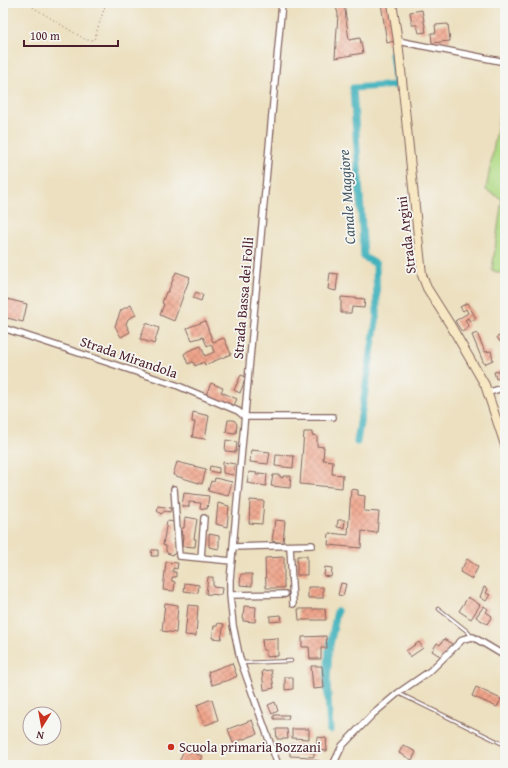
<svg xmlns="http://www.w3.org/2000/svg" width="508" height="768" font-family="'Gentium Book Plus',serif">
	<style>
		.grass { fill: #b0da85; stroke: #7d7c58 }
		.lines { fill: none; stroke-linecap: round; stroke-linejoin: round }
		.canal { stroke: #43b2bd; stroke-width: 7 }
		.building { fill: url(#building-cross-hatch) }
		.service-casing { stroke: #83635f; stroke-width: 4.5 }
		.minor-casing { stroke: #83635f; stroke-width: 8 }
		.secondary-casing { stroke: #83635f; stroke-width: 10 }
		.path { stroke: #83635f; stroke-width: 1; stroke-dasharray: 1 3; stroke-linecap: butt }
		.service { stroke: #fff; stroke-width: 2.5 }
		.minor { stroke: #fff; stroke-width: 5.5 }
		.secondary { stroke: #f7e8c3; stroke-width: 8 }
		.poi-dot { fill: #c8321e; stroke: #f6f6f2; stroke-width: 1.5 }
		.labels { text-anchor: middle; stroke-width: 3.5; stroke-linejoin: round; paint-order: stroke }
		.street-label { font-size: 14px; fill: #4a1f2b; stroke: #f6f6f2 }
		.poi-label { font-size: 14px; fill: #4a1f2b; stroke: #f6f6f2; text-anchor: start }
		.water-label { font-size: 15px; font-style: italic; fill: #475a65; stroke: #f6f6f2 }
	</style>
	<defs>
		<pattern id="building-cross-hatch" width="8" height="8" patternUnits="userSpaceOnUse"><rect width="8" height="8" fill="#f0a58b"/><path d="M0 0l8 8M0 8l8-8" fill="none" stroke="#c48672"/></pattern>
	</defs>
	<rect width="100%" height="100%" fill="#f6f6f2"/>
	<filter id="ink" filterUnits="userSpaceOnUse"><feTurbulence type="fractalNoise" baseFrequency=".025" numOctaves="2"/><feDisplacementMap in="SourceGraphic" scale="8" xChannelSelector="R" yChannelSelector="G"/><feConvolveMatrix kernelMatrix="1 2 1 2 8 2 1 2 1" color-interpolation-filters="sRGB"/></filter>
	<filter id="wash" filterUnits="userSpaceOnUse"><feTurbulence type="fractalNoise" baseFrequency=".012" numOctaves="4" result="noise"/><feDisplacementMap in="SourceGraphic" scale="16" xChannelSelector="R" yChannelSelector="G"/><feGaussianBlur stdDeviation="0.9" result="paint"/><feColorMatrix in="noise" values="0 0 0 0 0 0 0 0 0 0 0 0 0 0 0 0 0 1.4 0 .05"/><feComposite in="paint" operator="in"/></filter>
	<g filter="url(#wash)">
		<rect width="100%" height="100%" fill="#ece0c0"/>
		<path class="grass" d="M505,85V275L492,270L502,199L486,190Z"/>
		<g class="lines">
			<path class="canal" d="M357,442L377,315L376,264L364,257L353,88L396,85L392,54
				M330,730L327,681L329,650L337,611"/>
		</g>
		<g id="blocks">
			<path class="building" d="M335,3H344L349,40L360,38L363,53L335,58L338,14Z
				M381,3H389L395,41L387,43Z
				M422,10L426,32L419,33L417,25H412L410,12Z
				M448,24L450,41L432,43L431,33H436L435,25Z
				M176,272L190,277L174,321L160,315L164,304L162,303L166,292H168Z
				M330,273L338,274L336,291L328,289Z
				M196,292L203,295L201,301L193,298Z
				M341,297L365,299L364,308L352,307L351,313H341Z
				M3,298L27,304L23,322L3,317Z
				M467,303L476,318L470,322L468,318L465,320L469,327L462,332L455,321L468,313L466,309L463,311L460,307Z
				M131,305L136,315L128,319L126,324L130,332L121,337L115,326L121,310Z
				M205,321L213,342L224,338L231,354L205,365L204,362L195,366L193,362L188,364L184,354L188,351L201,346L205,356L214,352L211,344L207,346L203,337L192,340L187,328Z
				M146,323L159,328L154,344L140,339Z
				M477,333L485,352L491,351L493,360L484,364L472,335Z
				M505,334V340L500,342L497,337Z
				M505,370V377L496,379L494,372Z
				M241,375L246,377L240,393L234,390Z
				M211,383L223,388L221,392L237,399L233,407L206,395Z
				M193,412L209,416L205,439L192,437L195,422H192Z
				M228,420H234L237,424L236,433L226,432Z
				M304,432H312V435L317,436V446L324,447L323,460L333,461L332,474L343,475L342,488L300,484Z
				M226,440L237,442L236,452L225,451Z
				M251,450L270,452L268,464L250,462Z
				M276,455L294,456L293,468L275,466Z
				M177,462L206,469L202,484L173,475Z
				M223,462L235,464L233,475L223,473Z
				M210,466L219,468V473L209,471Z
				M249,472L257,473L256,475H259V473L267,474L266,486L247,483Z
				M273,475H280V477L283,478V476H291L290,488L271,486Z
				M215,478L232,482L228,496L208,491L211,481L214,482Z
				M351,489L358,490V495L365,496L364,511L379,512L377,533L362,531L361,548L328,545L329,533L348,535Z
				M184,493L209,496L207,509L200,508L201,503L189,502V507L182,506Z
				M250,500L264,501L262,524L249,523Z
				M218,503L229,506L227,527L216,524Z
				M158,506L171,508L170,512L165,511L161,514L157,511Z
				M185,517L197,519L194,539H196L195,547L182,546L183,535H181L182,528H184Z
				M275,520L285,521L283,543L272,541Z
				M338,520H345L344,528L337,527Z
				M167,521L175,522V532L174,534L175,537L173,540L176,544V552L173,555L167,553L166,550V546L163,545Z
				M209,534L219,536V549L209,547Z
				M152,550H158V556H151Z
				M297,556H307V575H297Z
				M284,557V588H266L265,558Z
				M467,559L478,567L472,579L460,572Z
				M166,562L178,563L177,569L173,568V572H176V577H172V581L175,582L174,591L163,590Z
				M325,567L332,568L331,577L324,576Z
				M241,574H252V586L240,585Z
				M208,577H213V587L222,588L221,595L206,594Z
				M185,583L199,585L198,593L184,591Z
				M341,583L346,584L343,596L338,595Z
				M308,587H323V598H308Z
				M484,587L488,589L486,593L490,595L486,601L480,597Z
				M468,597L480,605L471,619L459,611Z
				M165,603L178,605L176,633L162,631Z
				M188,605L198,606L196,636L185,635Z
				M244,606L256,607L255,622L243,621Z
				M484,606L488,609L486,612L492,616L487,624L476,617Z
				M298,609H325L326,620H299Z
				M281,615L282,621L270,622V616Z
				M218,623L224,624L221,639L212,638L214,626H217Z
				M326,636L327,648H321V659H310L309,647H302V637Z
				M278,638V656L266,657V650H263L262,639Z
				M444,639L452,644L443,658L432,651L437,643L440,645Z
				M419,642L423,648L410,657L406,651Z
				M232,663L237,676L229,680L212,685L208,672Z
				M311,666H322L324,688L313,689Z
				M271,670L274,688L264,690L262,671Z
				M285,677H293V689L285,690Z
				M476,687L501,699L497,707L472,696Z
				M209,700H212L218,720L206,725L204,724L197,705Z
				M275,702L278,711L272,714L268,705Z
				M274,715H289L288,719H274Z
				M252,720L257,734L233,743L228,729Z
				M276,729H287L288,739H277Z
				M292,729H309V739L292,738Z
				M317,737L326,738L327,751L316,750Z
				M290,744L314,746V757L290,756Z
				M403,745L416,752L412,760L399,753Z
				M184,749L202,756L198,765H178Z
				M307,759L320,761V765H306Z"/>
		</g>
	</g>
	<g filter="url(#ink)">
		<use href="#blocks" fill-opacity="0" stroke="#83635f" stroke-width="1"/>
		<g class="lines">
			<defs>
				<path id="service" d="M439,609L467,631L472,637
					M242,663L291,661
					M398,693L505,745"/>
				<path id="minor" d="M398,41L500,61L505,63
					M3,328L176,385L238,411L245,417H333
					M487,393L505,387
					M174,489L179,556L232,561
					M290,546L293,604
					M233,547L312,545
					M201,558L204,518
					M230,595L285,594
					M278,765L240,659L233,625L230,595V580L282,3
					M333,765L342,746L372,715L398,693L430,671L463,639L473,637L505,656"/>
				<path id="secondary" d="M392,3L398,41L422,275L427,288L451,326L485,385L505,445"/>
			</defs>
			<use href="#service" class="service-casing"/>
			<use href="#minor" class="minor-casing"/>
			<use href="#secondary" class="secondary-casing"/>
			<path class="path" d="M26,3L86,40H94L106,3"/>
			<use href="#service" class="service"/>
			<use href="#minor" class="minor"/>
			<use href="#secondary" class="secondary"/>
		</g>
	</g>
	<circle class="poi-dot" cx="171" cy="747" r="4"/>
	<g class="labels">
		<g class="street-label">
			<text transform="translate(406 235) rotate(-97)" y="5">Strada Argini</text>
			<text transform="translate(243 298) rotate(-85)" y="5">Strada Bassa dei Folli</text>
			<text transform="translate(129 357) rotate(19)" y="5">Strada Mirandola</text>
		</g>
		<g class="poi-label">
			<text x="179" y="752">Scuola primaria Bozzani</text>
		</g>
		<g class="water-label">
			<text transform="translate(347 197) rotate(-94)" y="5">Canale Maggiore</text>
		</g>
	</g>
	<rect width="508" height="768" fill="none" stroke="#f6f6f2" stroke-width="16"/>
	<g transform="translate(42 726) rotate(191)"><circle r="19" fill="#f6f6f2" stroke="#b1a0a2"/>
	<path d="M0-3L7 15L0 10L-7 15Z" fill="#c8321e"/>
	<text y="-6" font-size="11" font-weight="bold" text-anchor="middle" fill="#4a1f2b">N</text>
	</g>
	<path d="M24 40v6h94v-6" fill="none" stroke="#4a1f2b" stroke-width="2"/>
	<text x="30" y="40" font-size="12" fill="#4a1f2b" stroke="#f6f6f2" stroke-width="3" paint-order="stroke">100 m</text>
</svg>
